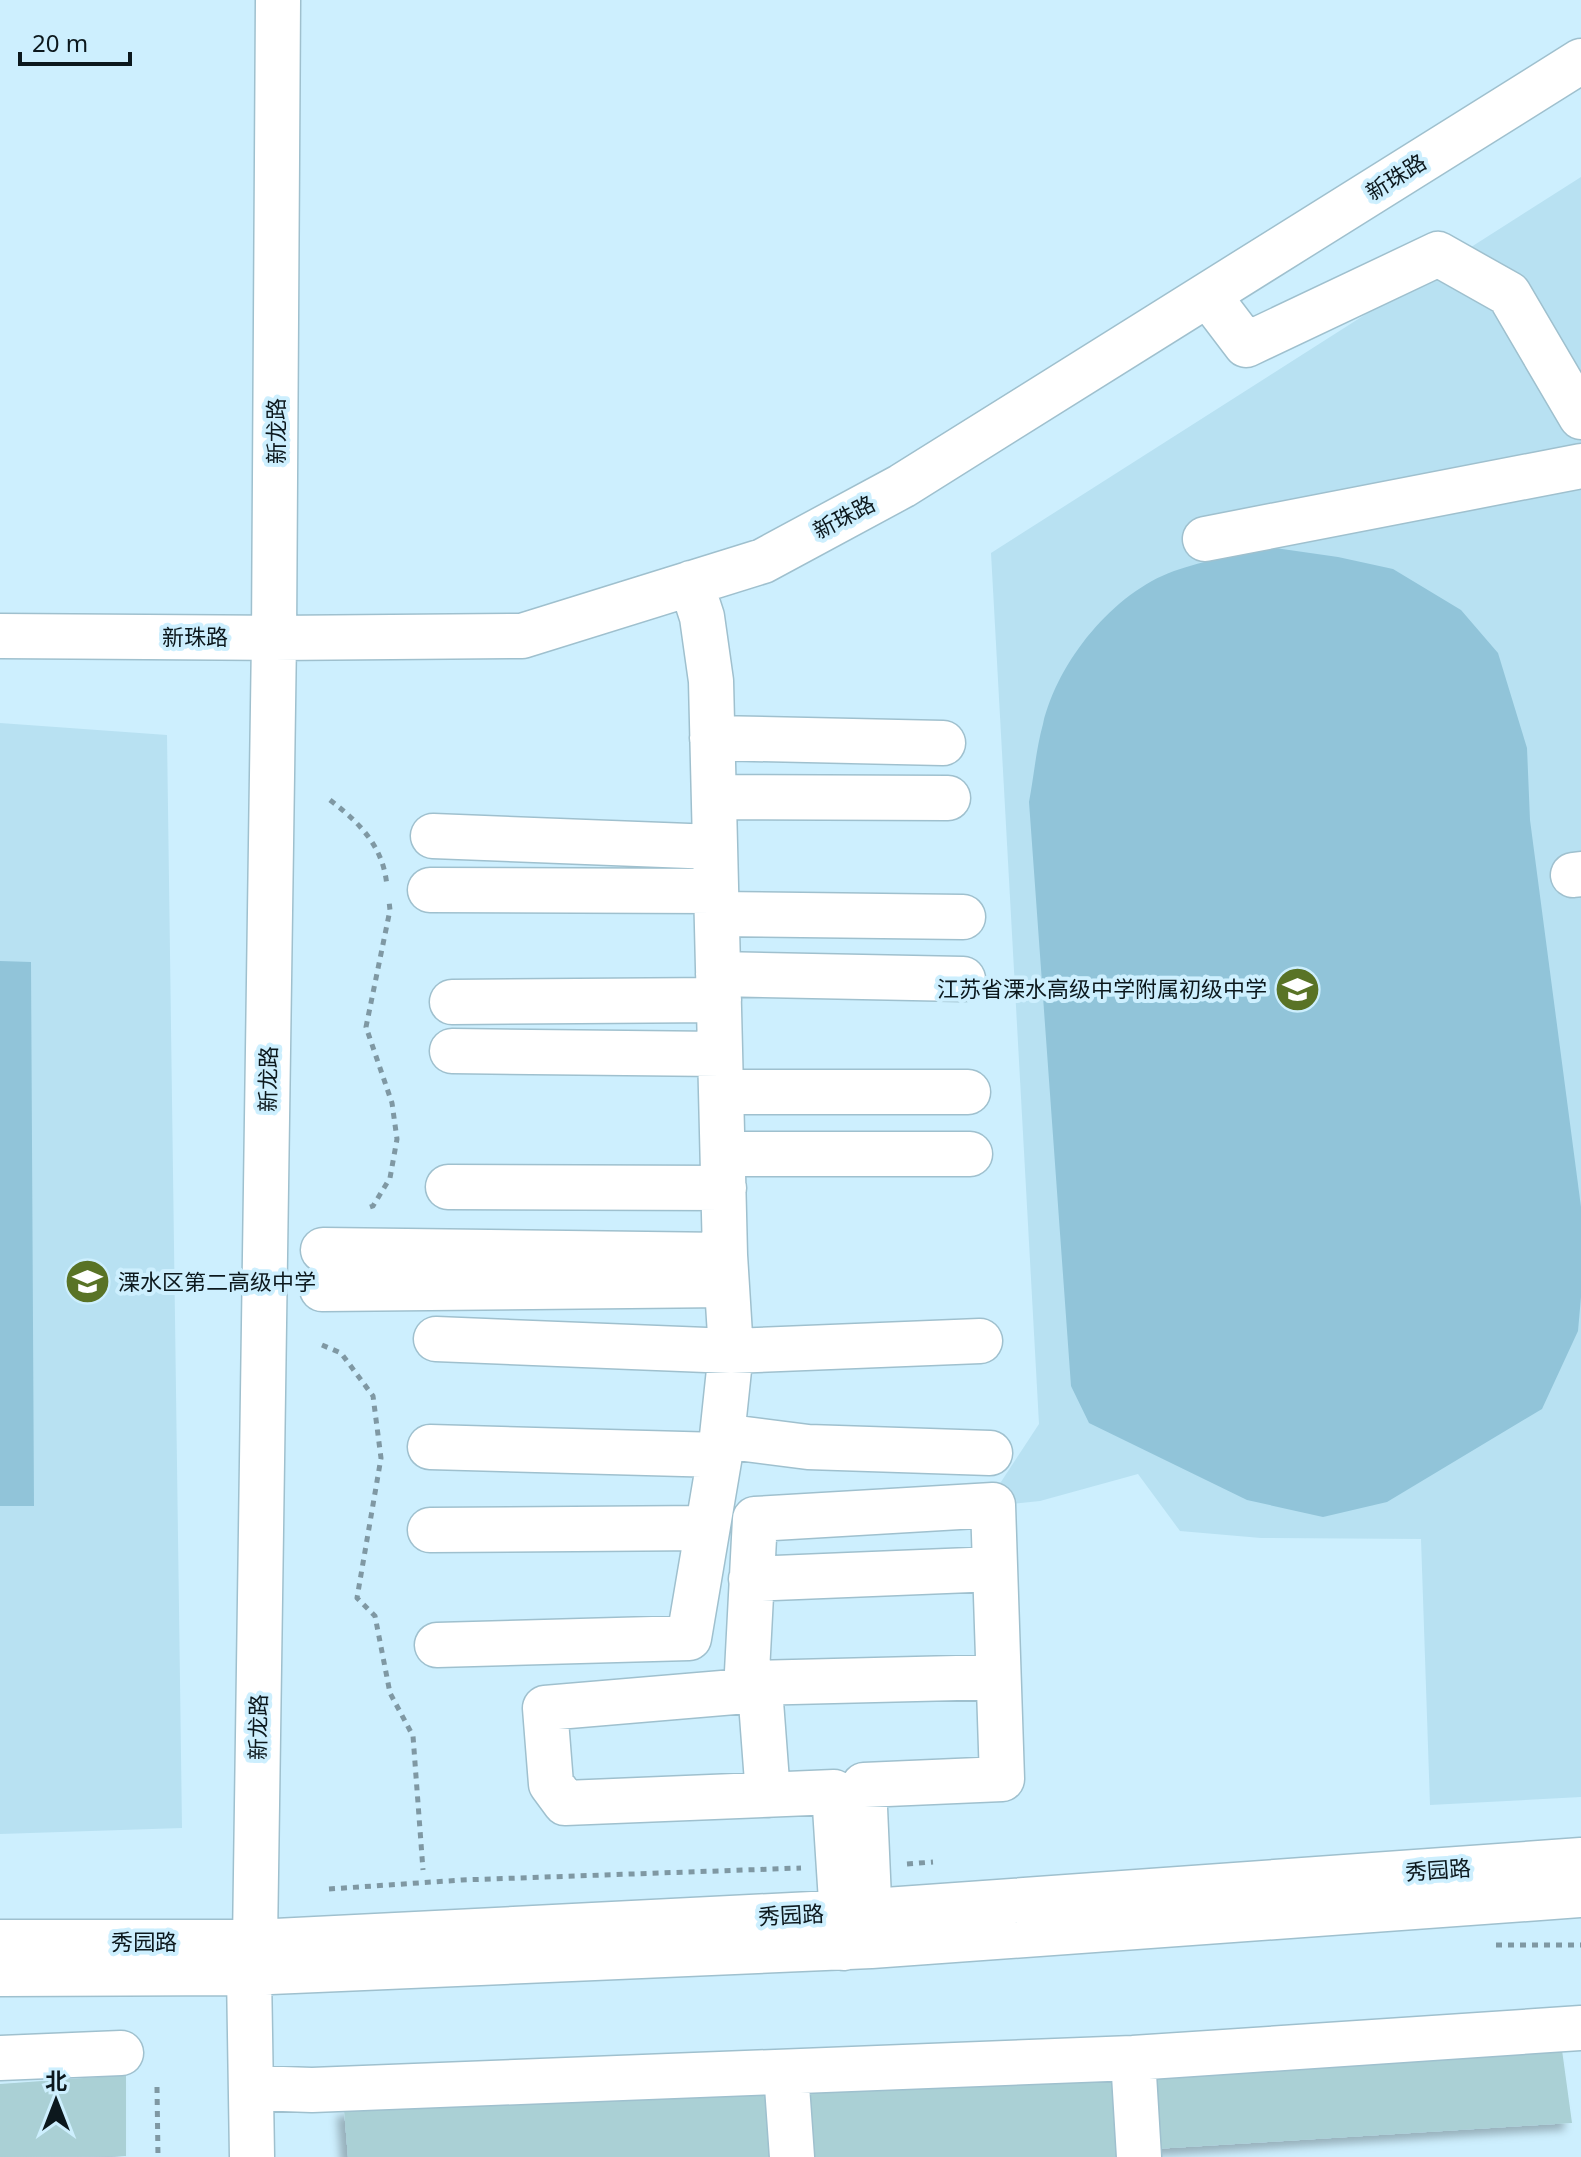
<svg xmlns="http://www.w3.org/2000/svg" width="1581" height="2157" font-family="'Noto Sans','Noto Sans SC',sans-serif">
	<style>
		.built { fill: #b8e1f2 }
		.green { fill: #91c4d9 }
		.building { fill: #aad0d5; filter: url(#shadow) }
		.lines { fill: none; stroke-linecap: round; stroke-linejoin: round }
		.minor-casing { stroke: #9fc0ce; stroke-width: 47 }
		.path { stroke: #7f98a3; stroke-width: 5; stroke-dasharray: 6 6; stroke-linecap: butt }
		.minor { stroke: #fff; stroke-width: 44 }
		.labels { text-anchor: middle; stroke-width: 8; stroke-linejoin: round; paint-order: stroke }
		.street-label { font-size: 22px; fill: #0c181d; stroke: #cdeffe }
		.poi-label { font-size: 22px; fill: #0c181d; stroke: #cdeffe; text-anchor: end }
	</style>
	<defs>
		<filter id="shadow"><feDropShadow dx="-7" dy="7" stdDeviation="4" flood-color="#0004"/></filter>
	</defs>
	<rect width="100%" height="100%" fill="#cdeffe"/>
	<path class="built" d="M1581,177V1797L1430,1805L1421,1539L1261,1538L1180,1531L1138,1474L1040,1501L1011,1504L997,1488L1039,1424L991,553Z
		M0,723L167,735L182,1828L0,1834Z"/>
	<path class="green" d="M1269,547L1338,557L1393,569L1461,610L1498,653L1527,748L1530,820L1581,1207V1297L1578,1331L1542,1409L1387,1502L1323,1517L1247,1500L1089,1423L1071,1386L1029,802C1034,776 1036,749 1043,724C1058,661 1113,593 1174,571C1205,560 1238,555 1269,547Z
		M0,961L31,962L34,1506H0Z"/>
	<path class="building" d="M1562,2050L1572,2123L1154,2149L1148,2064Z
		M1124,2071L1123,2157H813L807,2086Z
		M126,2075V2156L0,2157V2084Z
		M778,2090L784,2157H348L344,2109Z"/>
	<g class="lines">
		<defs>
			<path id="minor" d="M1208,295L1246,345L1438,254L1509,294L1581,417
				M1205,539L1581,466
				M0,636L274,638L522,636L763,561L902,486L1581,61
				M712,738L943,743
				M714,797L948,798
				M433,836L715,847
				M1573,875L1581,874
				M430,890L716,891
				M717,914L963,917
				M718,974L963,979
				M452,1002L719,1000
				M452,1051L720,1054
				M721,1092H968
				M723,1154H970
				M448,1187L724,1188
				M323,1250L725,1255
				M322,1289L726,1285
				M436,1339L731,1351L980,1341
				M722,1436L808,1447L990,1453
				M430,1447L720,1455
				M430,1530L707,1528
				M751,1579L995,1569
				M437,1645L689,1638L720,1455L731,1351L725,1255L711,681L702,617L691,583
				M747,1683L998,1677
				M746,1691L761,1702L768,1795
				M0,1942H255L871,1911L1581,1860
				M844,1948L834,1792L565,1803L551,1784L545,1708L746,1691L755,1519L993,1505L1002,1779L864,1785L871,1946
				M0,1974L249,1973L871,1946L1581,1895
				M0,2058L121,2053
				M1133,2058L1139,2157
				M786,2072L792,2157
				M251,2088L312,2090L1133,2058L1581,2028
				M252,2157L249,1973L255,1942L274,638L278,0"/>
		</defs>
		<use href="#minor" class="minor-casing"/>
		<path class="path" d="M330,800C360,823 384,847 387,887
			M370,1207L373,1206L390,1178L397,1139L392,1103L366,1027L390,910L389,901
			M322,1345L341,1353L373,1396L381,1458L357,1598L375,1616L390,1693L413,1736L423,1870
			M907,1864L933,1862
			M329,1889L462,1880L801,1868
			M1496,1945H1581
			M157,2087L158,2157"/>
		<use href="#minor" class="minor"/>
	</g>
	<defs>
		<symbol id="school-disc" viewBox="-11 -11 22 22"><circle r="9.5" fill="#597326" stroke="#cdeffe"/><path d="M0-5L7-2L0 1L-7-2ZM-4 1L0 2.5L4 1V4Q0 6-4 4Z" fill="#fff"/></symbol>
	</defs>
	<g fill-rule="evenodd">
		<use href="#school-disc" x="1272" y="964" width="51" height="51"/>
		<use href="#school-disc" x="62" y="1256" width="51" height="51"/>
	</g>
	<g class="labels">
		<g class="street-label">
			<text transform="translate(1396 177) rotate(-32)" y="8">新珠路</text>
			<text transform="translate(276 431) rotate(-90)" y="8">新龙路</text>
			<text transform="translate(844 517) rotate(-28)" y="8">新珠路</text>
			<text x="195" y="645">新珠路</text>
			<text transform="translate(268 1079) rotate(-89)" y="8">新龙路</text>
			<text transform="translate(258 1727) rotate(-89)" y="8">新龙路</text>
			<text transform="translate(1438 1870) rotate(-4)" y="8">秀园路</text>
			<text transform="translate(791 1915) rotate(-3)" y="8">秀园路</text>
			<text x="144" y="1950">秀园路</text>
		</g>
		<g class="poi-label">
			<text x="1267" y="997">江苏省溧水高级中学附属初级中学</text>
			<text x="118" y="1290" text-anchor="start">溧水区第二高级中学</text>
		</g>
	</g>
	<g transform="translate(56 2101)" stroke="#cdeffe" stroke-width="6" paint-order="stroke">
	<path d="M0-6L14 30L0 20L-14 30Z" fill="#0c181d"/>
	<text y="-12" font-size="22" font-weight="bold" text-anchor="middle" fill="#0c181d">北</text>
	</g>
	<path d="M20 52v12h110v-12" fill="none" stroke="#0c181d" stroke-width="4"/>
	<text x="32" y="52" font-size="24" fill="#0c181d" stroke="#cdeffe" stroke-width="6" paint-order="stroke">20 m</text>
</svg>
